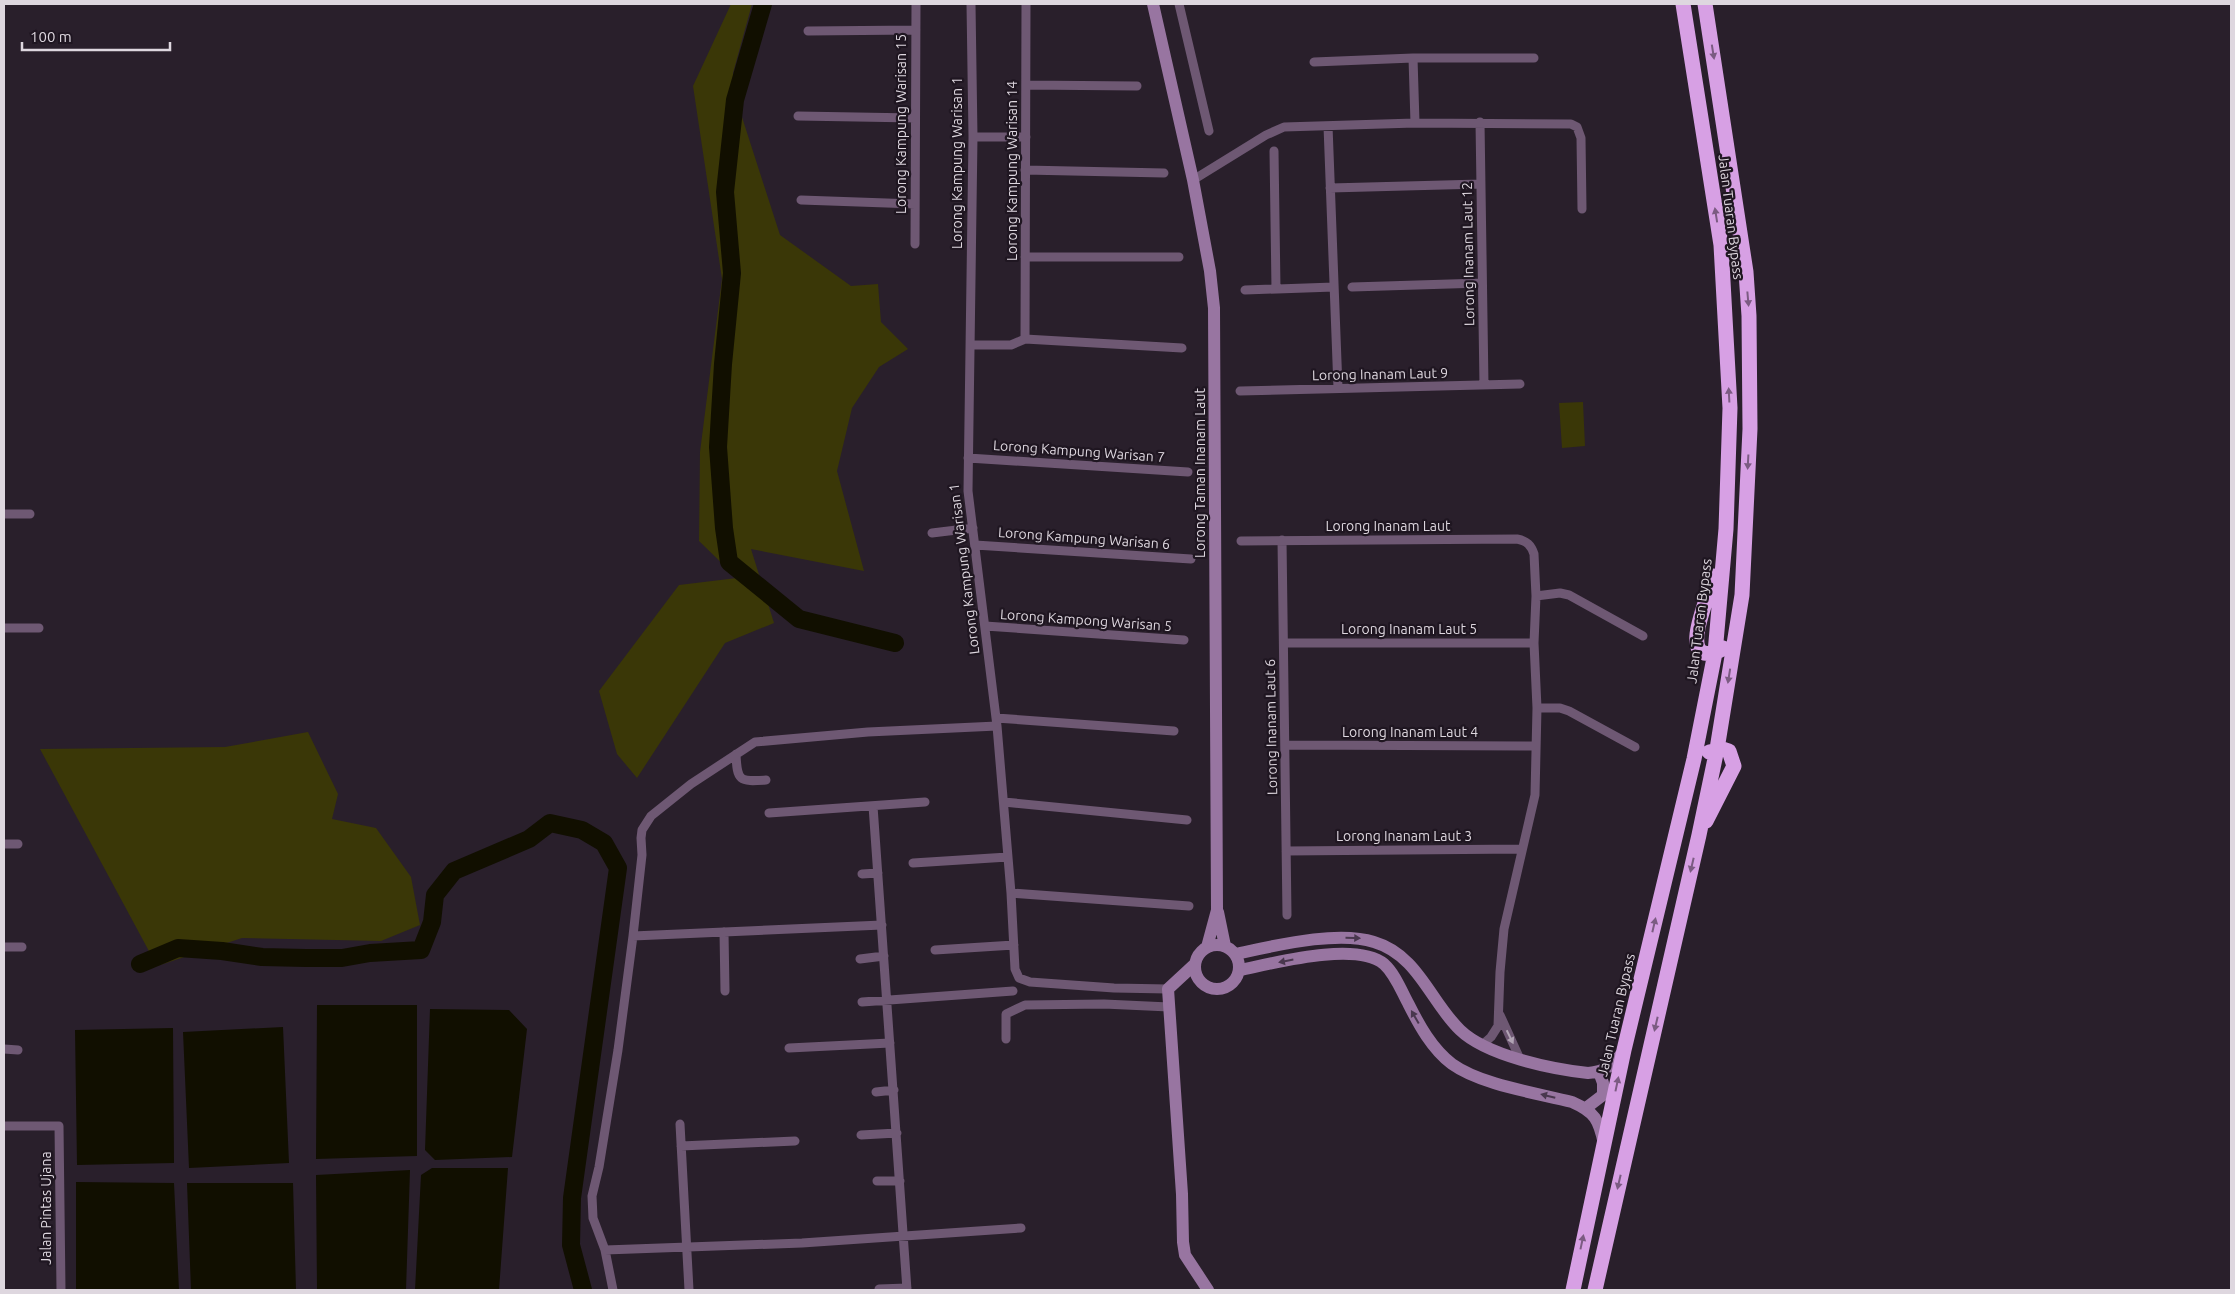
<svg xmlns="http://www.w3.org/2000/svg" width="2235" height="1294" font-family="Ubuntu,sans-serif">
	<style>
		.green { fill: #3a3707 }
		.water { fill: #110f00 }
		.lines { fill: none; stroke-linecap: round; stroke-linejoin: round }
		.river { stroke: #110f00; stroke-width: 18 }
		.street { stroke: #6e5873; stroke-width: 9 }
		.secondary { stroke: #9875a1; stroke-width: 12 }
		.highway { stroke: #d7a0e4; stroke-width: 15 }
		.oneway { fill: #7b5b82 }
		.oneway2 { fill: #49374e }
		.oneway3 { fill: #b1a4b4 }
		.labels { text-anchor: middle; stroke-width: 4.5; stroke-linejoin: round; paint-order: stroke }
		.street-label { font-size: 14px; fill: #ded7df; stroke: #1f1621 }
	</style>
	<rect width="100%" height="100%" fill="#291f2b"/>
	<path class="green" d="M731,4H752L733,73L740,111L780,235L851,286L878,284L881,322L908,349L879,367L852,408L837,471L864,571L751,549L774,623L725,643L637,778L617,754L599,691L679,585L737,578L699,541L700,452L722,279L693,86Z
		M1583,402L1585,446L1562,448L1559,403Z
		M308,732L338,794L332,819L376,828L411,877L420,925L381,941L242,938L157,966L40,749L225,747Z"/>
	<path class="water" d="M317,1005H417V1156L316,1159Z
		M430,1009L509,1010L527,1029L512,1157L435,1160L425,1150Z
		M283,1027L289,1163L189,1168L183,1032Z
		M173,1028L174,1163L77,1165L75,1030Z
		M432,1168H508L499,1290H415L421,1175Z
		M410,1170L406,1290H317L316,1175Z
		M76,1182L174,1183L179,1290H76Z
		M187,1183H293L296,1290H191Z"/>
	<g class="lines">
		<path class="river" d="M763,4L735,100L725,192L732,273L723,364L718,447L724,528L729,562L799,619L895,643
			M140,964L178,948L222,951L262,957L306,958H342L370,953L421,950L432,922L435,895L454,871L529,839L550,823L582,830L604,843L618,868L572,1198L571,1245L583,1290"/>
		<path class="street" d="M971,4L973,137L968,491L997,726L1011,893L1015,969L1019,978L1030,982L1114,988L1168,989
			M1179,4L1209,131
			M808,31L916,30
			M1413,58L1415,123
			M1314,62L1413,58H1534
			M1026,85L1137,86
			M798,116L915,118
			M1480,122L1484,385
			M1328,126L1338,388
			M973,137H1026
			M1274,151L1276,289
			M1025,170L1164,173
			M1193,180L1266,135L1284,127L1415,123L1571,124L1577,127L1581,138L1582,209
			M1330,188L1481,184
			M801,200L915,204
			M915,244L916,4
			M1025,257H1179
			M1352,287L1482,283
			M1245,290L1334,287
			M1025,339L1026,4
			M971,345H1011L1025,339L1182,348
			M1240,391L1520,384
			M968,458L1188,472
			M4,514H30
			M932,533L973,528
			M1282,540L1287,915
			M1241,541L1517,539C1527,541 1531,545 1534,554L1536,596L1534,643L1537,708L1535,795L1504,929L1500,972L1498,1026L1491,1037L1482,1045
			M975,545L1191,559
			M1536,596L1560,593L1569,595L1643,636
			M985,626L1184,640
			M4,628H39
			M1284,643H1534
			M1537,708H1560L1569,711L1635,747
			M996,718L1174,731
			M1285,745L1536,746
			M736,754C737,781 739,782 766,780
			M1004,802L1187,820
			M873,806L907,1290
			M769,813L925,802
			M4,844H18
			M1286,851L1522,849
			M913,863L1008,857
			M862,874L878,873
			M1011,893L1189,906
			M724,932L725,991
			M633,936L882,925
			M4,947H22
			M935,950L1014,945
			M860,959L884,956
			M862,1002L1013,991
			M1500,1015L1520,1059
			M1006,1039V1014L1025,1005L1104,1004L1169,1007
			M789,1048L890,1043
			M4,1049L18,1050
			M876,1092L894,1090
			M680,1124L689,1290
			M4,1126H59L61,1290
			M861,1135L897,1133
			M681,1146L795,1141
			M877,1181H900
			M605,1250L802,1243L1021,1228
			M879,1289L907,1288
			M613,1290L605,1250L593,1218L592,1196L599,1167L618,1050L633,936L642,855L641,838L642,830L651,816L691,784L755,742L868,732L997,726"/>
		<path class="secondary" d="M1153,4L1193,180L1210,271L1214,308L1217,910L1207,947
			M1218,912L1225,946
			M1195 967a22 22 0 1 1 44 0a22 22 0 1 1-44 0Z
			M1235,954C1274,946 1337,930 1374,942C1418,955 1430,1001 1460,1030C1487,1056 1552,1069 1588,1073C1606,1072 1613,1064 1624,1051
			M1240,970C1274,963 1356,941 1384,964C1395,974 1401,990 1408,1003C1419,1025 1432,1049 1452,1064C1481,1085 1537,1093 1572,1102C1595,1112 1599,1120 1604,1144
			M1168,989L1182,1194L1183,1242L1185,1255L1208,1290
			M1168,989L1195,964
			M1586,1108L1603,1095V1083L1599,1072"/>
		<path class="highway" d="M1714,576C1711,591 1678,660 1712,653C1717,653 1719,651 1723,648
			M1706,821L1734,766L1729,751L1723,749L1709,752
			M1573,1290L1624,1050L1694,759L1715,653L1726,529L1730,408L1721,245L1683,4
			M1595,1290L1699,835L1717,749L1742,595L1750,429L1749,316L1746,272L1705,4"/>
	</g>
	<defs><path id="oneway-solid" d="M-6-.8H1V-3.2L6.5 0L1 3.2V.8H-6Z" transform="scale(1.25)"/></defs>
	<g class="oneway">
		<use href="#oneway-solid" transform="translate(1713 52) rotate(81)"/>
		<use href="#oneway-solid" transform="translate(1716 215) rotate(-99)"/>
		<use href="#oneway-solid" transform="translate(1748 299) rotate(85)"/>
		<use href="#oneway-solid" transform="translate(1729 395) rotate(-93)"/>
		<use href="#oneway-solid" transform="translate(1748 462) rotate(93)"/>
		<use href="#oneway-solid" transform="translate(1729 676) rotate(99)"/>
		<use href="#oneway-solid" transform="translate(1692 865) rotate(103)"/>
		<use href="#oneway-solid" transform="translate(1654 925) rotate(-77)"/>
		<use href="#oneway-solid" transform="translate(1656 1024) rotate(103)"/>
		<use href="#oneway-solid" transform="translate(1617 1084) rotate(-78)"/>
		<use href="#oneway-solid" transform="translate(1619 1182) rotate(103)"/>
		<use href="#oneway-solid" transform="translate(1582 1242) rotate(-78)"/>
	</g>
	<g class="oneway2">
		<use href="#oneway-solid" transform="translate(1353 938) rotate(2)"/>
		<use href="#oneway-solid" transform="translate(1286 961) rotate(169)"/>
		<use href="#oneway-solid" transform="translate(1415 1017) rotate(-120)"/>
		<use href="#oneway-solid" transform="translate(1548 1096) rotate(-166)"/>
	</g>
	<use class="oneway3" href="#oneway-solid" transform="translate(1510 1037) rotate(64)"/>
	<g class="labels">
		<g class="street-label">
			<text transform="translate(901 124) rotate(-90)" y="5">Lorong Kampung Warisan 15</text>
			<text transform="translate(957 163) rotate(-90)" y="5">Lorong Kampung Warisan 1</text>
			<text transform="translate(1012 171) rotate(-90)" y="5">Lorong Kampung Warisan 14</text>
			<text transform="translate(1731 217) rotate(83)" y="5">Jalan Tuaran Bypass</text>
			<text transform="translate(1468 254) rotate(-91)" y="5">Lorong Inanam Laut 12</text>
			<text transform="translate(1380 374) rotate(-1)" y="5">Lorong Inanam Laut 9</text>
			<text transform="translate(1079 451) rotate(4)" y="5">Lorong Kampung Warisan 7</text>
			<text transform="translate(1200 473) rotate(-90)" y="5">Lorong Taman Inanam Laut</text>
			<text x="1388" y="531">Lorong Inanam Laut</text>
			<text transform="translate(1084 538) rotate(4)" y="5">Lorong Kampung Warisan 6</text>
			<text transform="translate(964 569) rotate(-97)" y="5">Lorong Kampung Warisan 1</text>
			<text transform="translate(1086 620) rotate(4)" y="5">Lorong Kampong Warisan 5</text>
			<text transform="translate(1699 621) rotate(-83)" y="5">Jalan Tuaran Bypass</text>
			<text x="1409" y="634">Lorong Inanam Laut 5</text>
			<text transform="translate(1271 727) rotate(-91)" y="5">Lorong Inanam Laut 6</text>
			<text x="1410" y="737">Lorong Inanam Laut 4</text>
			<text x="1404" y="841">Lorong Inanam Laut 3</text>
			<text transform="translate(1616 1015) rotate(-77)" y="5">Jalan Tuaran Bypass</text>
			<text transform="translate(46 1208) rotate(-90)" y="5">Jalan Pintas Ujana</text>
		</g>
	</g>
	<rect width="2235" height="1294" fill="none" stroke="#ded7df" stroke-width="10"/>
	<path d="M22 42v8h148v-8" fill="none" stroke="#ded7df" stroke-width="2.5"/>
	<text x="30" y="42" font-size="15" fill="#ded7df" stroke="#1f1621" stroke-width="4" paint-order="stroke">100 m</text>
</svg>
